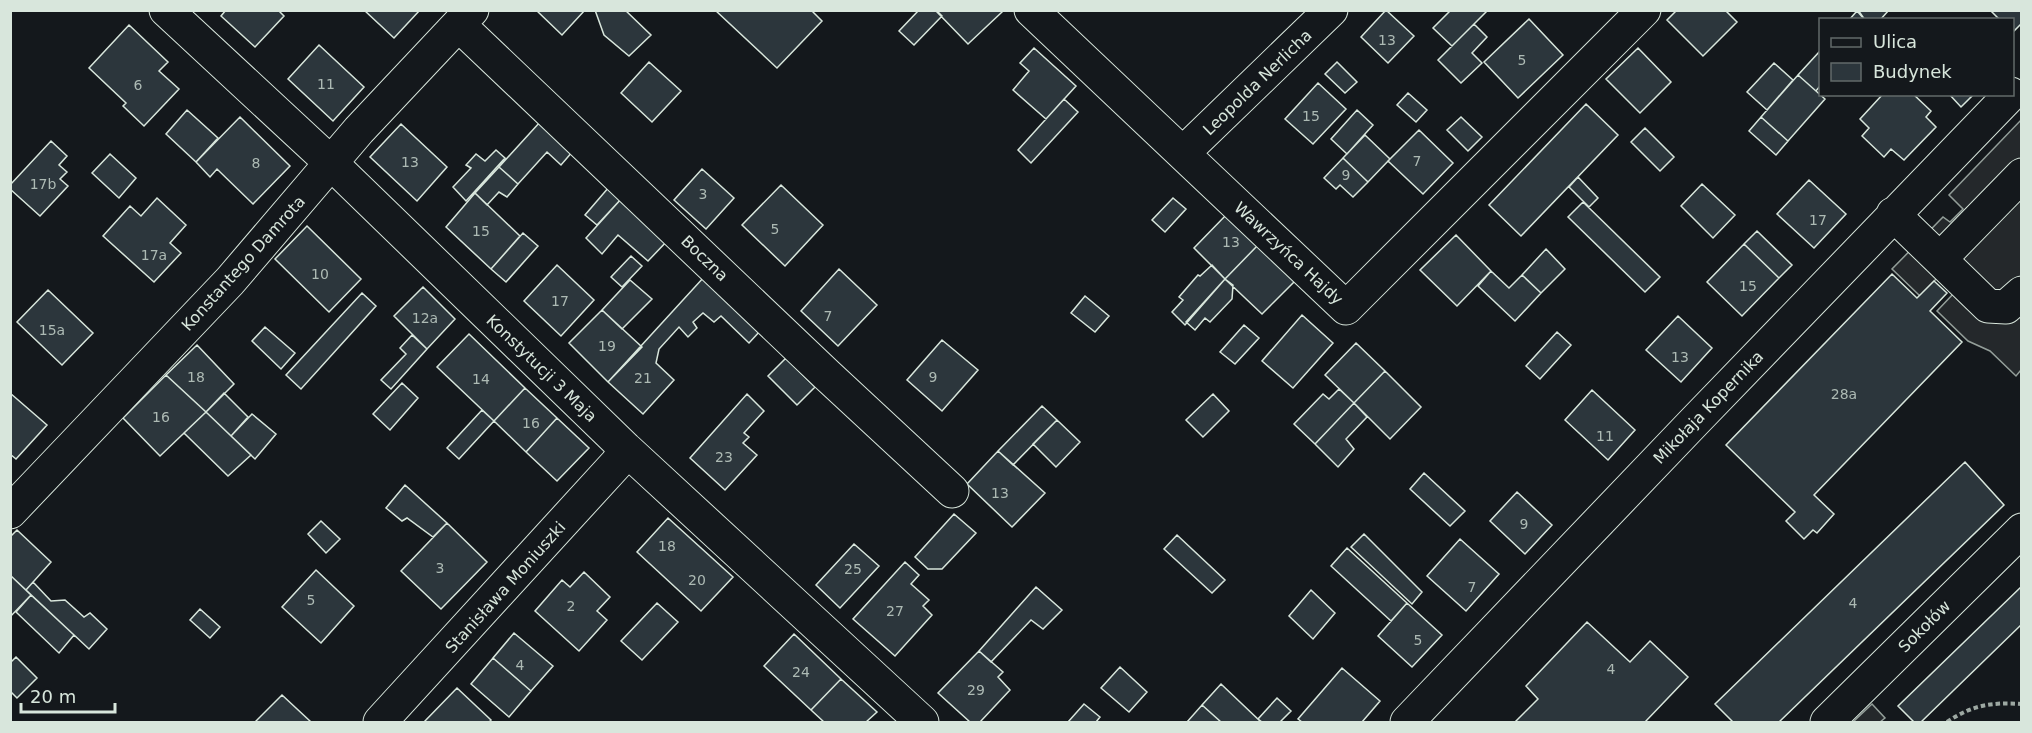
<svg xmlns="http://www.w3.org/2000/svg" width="2032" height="733" font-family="'DejaVu Sans',sans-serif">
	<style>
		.parking { fill: #24282b; stroke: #939e99; stroke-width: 1.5 }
		.building { fill: #2c363c; stroke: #d8e6dc; stroke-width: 1.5 }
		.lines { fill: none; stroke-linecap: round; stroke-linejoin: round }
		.minor-casing { stroke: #d8e6dc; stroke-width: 35 }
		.path { stroke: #9da8a2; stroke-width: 4; stroke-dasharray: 4.5 3; stroke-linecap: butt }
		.minor { stroke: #14181c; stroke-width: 33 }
		.labels { text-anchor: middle; stroke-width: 4.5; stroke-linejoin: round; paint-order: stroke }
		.number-label { font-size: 14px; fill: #adbab4 }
		.street-label { font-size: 16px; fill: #d8e6dc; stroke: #14181c }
	</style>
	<rect width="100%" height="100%" fill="#14181c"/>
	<path class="parking" d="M2021,120V370L2016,376L1990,351L1968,341L1937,311L1954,293L1937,278L1920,296L1892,269L1943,217L1950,222L1963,209L1949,195Z
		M1872,704L1885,718L1880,722H1853Z"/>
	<path class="building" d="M226,10H278L284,16L255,47L221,16Z
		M364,10H420L394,38Z
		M536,10H585L562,35Z
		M595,10H625L651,35L629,56L604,35Z
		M715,10H811L822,21L777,68Z
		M919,10H936L942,16L914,45L899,31Z
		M1000,10L1002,12L968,44L936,11Z
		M1386,10L1414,36L1388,63L1361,37Z
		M1451,10H1488L1452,46L1433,28Z
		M1677,10H1725L1737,22L1703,56L1667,20Z
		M1858,10H1889L1880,20H1865Z
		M1990,10H2022V23L2013,32L2012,20H2000Z
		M1857,11L1865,20H1849Z
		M1529,19L1563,55L1518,98L1484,62Z
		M1474,24L1487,37L1472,53L1482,63L1461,83L1438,60Z
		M129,25L168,62L159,71L179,89L144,126L123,106L126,103L89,68Z
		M319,45L364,87L333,121L288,79Z
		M1034,48L1076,86L1046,119L1013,90L1029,71L1020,63Z
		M1638,48L1671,82L1640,113L1606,79Z
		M1820,51V86L1816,91L1798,75Z
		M649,62L681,91L652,122L621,93Z
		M1337,62L1357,82L1345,93L1325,74Z
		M1774,63L1793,80L1767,110L1747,92Z
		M1798,75L1825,99L1788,141L1761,117Z
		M1318,83L1346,109L1313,144L1285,119Z
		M1408,93L1427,110L1416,122L1397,105Z
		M1883,94H1913L1931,111L1926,117L1936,127L1904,160L1891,149L1884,157L1862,136L1869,128L1860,119Z
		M1949,94H1971L1972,96L1961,107Z
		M1064,99L1078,112L1031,163L1018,150Z
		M1586,104L1618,135L1521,236L1489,205Z
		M187,110L218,138L196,162L166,134Z
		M1357,110L1373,125L1347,154L1331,139Z
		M240,117L290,166L253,204L217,169L210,177L196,162Z
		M1461,117L1482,137L1468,151L1447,130Z
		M1761,117L1788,141L1776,155L1749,131Z
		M540,122L573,151L561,165L547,152L518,184L499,167Z
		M401,124L447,167L417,201L370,157Z
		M1645,128L1674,157L1660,171L1631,142Z
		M1419,130L1453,163L1423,194L1388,161Z
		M1365,135L1390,159L1368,182L1343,158Z
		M51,141L67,156L59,165L67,172L60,179L68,186L40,216L10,189V185Z
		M496,150L505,158L466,201L453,187L471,168L466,165L476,154L485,161Z
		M110,154L136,178L119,198L92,173Z
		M1343,158L1368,182L1353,197L1340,185L1336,189L1324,178Z
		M499,167L518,184L507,197L499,192L487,205L475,193Z
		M702,169L734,198L706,229L674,200Z
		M1578,177L1598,198L1589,207L1569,187Z
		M1809,180L1846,214L1814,248L1777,214Z
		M1702,184L1735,215L1713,238L1681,206Z
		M781,185L823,225L785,266L742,225Z
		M609,187L622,198L597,225L585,215Z
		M475,193L520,236L491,269L446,227Z
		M157,198L186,225L170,243L181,253L154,282L103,236L130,206L141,216Z
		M622,198L669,239L648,261L618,235L602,254L586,238Z
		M1173,198L1186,209L1165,232L1152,220Z
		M1583,202L1660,277L1645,292L1568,217Z
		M1227,214L1258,245L1225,279L1194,248Z
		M307,226L361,279L329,312L275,259Z
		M1757,231L1792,265L1779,278L1744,244Z
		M523,233L538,246L506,282L491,269Z
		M1456,235L1491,271L1457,306L1420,270Z
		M1744,244L1779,278L1742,316L1707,282Z
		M1258,245L1295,281L1262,314L1225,279Z
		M1546,249L1565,269L1541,293L1522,275Z
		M631,256L642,266L622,287L611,277Z
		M557,265L594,300L561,336L524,301Z
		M1212,265L1225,279L1185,325L1172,312L1183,300L1179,297L1198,275L1200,276Z
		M839,269L877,305L838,346L801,311Z
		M1491,271L1509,288L1522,275L1541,293L1515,321L1478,286Z
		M1892,274L1917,298L1934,281L1947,293L1930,311L1962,342L1814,495L1834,514L1817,533L1813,530L1804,539L1786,521L1795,512L1726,445Z
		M704,277L761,330L749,343L721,316L714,322L703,313L693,322L697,328L688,337L679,327L659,349L656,363L674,380L643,414L608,382Z
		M1225,279L1233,285L1232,299L1210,322L1205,318L1195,330L1186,322Z
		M630,280L652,299L622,329L602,310Z
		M423,287L455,319L427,349L394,316Z
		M48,290L93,333L62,365L17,322Z
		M362,293L376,306L301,389L286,375Z
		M1085,296L1109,316L1095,332L1071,313Z
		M602,310L642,347L608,382L569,343Z
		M1302,315L1333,343L1293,388L1262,361Z
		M1678,316L1712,348L1681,382L1646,350Z
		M1244,325L1259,338L1235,364L1220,352Z
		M265,327L295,353L281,369L252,341Z
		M1557,332L1571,345L1540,379L1526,366Z
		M469,334L525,388L494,421L437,367Z
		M412,335L427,349L391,389L381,380L406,354L400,348Z
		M942,340L978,370L942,411L907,380Z
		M1356,343L1385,371L1354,403L1325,375Z
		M197,345L234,384L206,412L166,375Z
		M786,358L815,387L797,405L768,376Z
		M1385,371L1421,407L1390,439L1354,403Z
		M166,375L206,412L160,456L123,418Z
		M402,383L418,398L390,430L373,414Z
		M525,388L557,418L526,452L494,421Z
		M1339,389L1354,403L1315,444L1294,424L1323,394L1329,399Z
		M1592,390L1635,430L1608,460L1565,420Z
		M10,393L47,425L16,459L10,454Z
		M224,393L248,417L231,436L206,412Z
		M747,394L764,411L744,433L749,437L743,443L757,455L725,490L690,458Z
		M1213,394L1229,411L1203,437L1186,420Z
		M1354,403L1367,417L1346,439L1354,449L1338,467L1315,444Z
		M1042,406L1057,420L1013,465L998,451Z
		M482,410L494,421L459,459L447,448Z
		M206,412L251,455L228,476L184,433Z
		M252,414L276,434L255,459L231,436Z
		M557,418L589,448L557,481L526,452Z
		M1057,420L1080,442L1056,467L1033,444Z
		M998,451L1045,493L1012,527L967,484Z
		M1965,462L2004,505L1779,722H1733L1715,704Z
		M1424,473L1465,511L1450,526L1410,489Z
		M405,485L447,523L433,537L407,518L402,521L386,508Z
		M1517,492L1552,525L1525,554L1490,521Z
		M954,514L976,533L942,569H928L915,557Z
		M668,518L733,577L701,611L637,552Z
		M321,521L340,539L326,553L308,534Z
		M447,523L487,562L441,609L401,571Z
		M17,530L51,562L26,590L10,575V537Z
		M1364,534L1422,592L1412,604L1351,547Z
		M1177,535L1225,580L1212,593L1164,549Z
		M1460,539L1499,574L1466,611L1427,576Z
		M854,544L879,566L840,608L816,585Z
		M1347,548L1407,603L1391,621L1331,566Z
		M905,562L919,575L911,584L929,600L923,606L932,615L895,656L853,619Z
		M316,570L354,606L321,643L282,607Z
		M584,572L610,597L597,611L607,620L579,651L535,611L562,580L570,587Z
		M10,575L31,595L10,617Z
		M33,582L51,601L65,600L84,617L90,613L107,629L89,649L26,590Z
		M2022,586V624L1921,722H1914L1898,706Z
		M1036,587L1062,610L1043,629L1031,620L991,662L979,651Z
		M1311,590L1335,613L1313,639L1289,616Z
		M31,595L74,635L59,653L16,612Z
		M657,603L678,622L642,660L621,641Z
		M1407,603L1442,635L1412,667L1378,636Z
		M200,609L220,627L210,638L190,620Z
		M1587,622L1630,662L1650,641L1688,677L1645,722H1515L1538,699L1526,686Z
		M514,633L553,666L531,691L493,658Z
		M794,634L841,679L811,710L764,666Z
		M979,651L1003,672L998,677L1010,690L980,722H970L938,693Z
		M16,657L37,678L17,698L10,691V663Z
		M493,658L531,691L509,717L471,684Z
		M1120,667L1147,692L1129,712L1101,688Z
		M1342,668L1380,701L1362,722H1302L1298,719Z
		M841,679L877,712L866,722H824L811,710Z
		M1221,684L1261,722H1221L1202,705Z
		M457,688L491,720L489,722H424Z
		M282,695L311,722H255Z
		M1277,698L1291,711L1280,722H1262L1258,719Z
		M1084,704L1100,717L1096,722H1068Z
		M1202,705L1221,722H1187Z"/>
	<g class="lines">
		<defs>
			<path id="minor" d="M166,10L331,163L626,449L922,722
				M1031,10L1346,308L1644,10
				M459,25L827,375L952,491
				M1183,153L1331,10
				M1893,214L1988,306L2006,307L2022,293
				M1940,259L2022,175
				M10,512L230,281L359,130L472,10
				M380,722L617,463L626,449
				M1407,722L1694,422L2011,94
				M1827,722L2022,530"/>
		</defs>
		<use href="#minor" class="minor-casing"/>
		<path class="path" d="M1947,722C1972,705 1991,702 2022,704"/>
		<use href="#minor" class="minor"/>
	</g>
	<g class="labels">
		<g class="number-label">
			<text x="1387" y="45">13</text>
			<text x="1522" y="65">5</text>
			<text x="326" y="89">11</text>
			<text x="138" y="90">6</text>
			<text x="1311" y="121">15</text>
			<text x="1417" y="166">7</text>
			<text x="410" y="167">13</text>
			<text x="256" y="168">8</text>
			<text x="1346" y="180">9</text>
			<text x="43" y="189">17b</text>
			<text x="703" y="199">3</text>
			<text x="1818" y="225">17</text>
			<text x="775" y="234">5</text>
			<text x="481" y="236">15</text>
			<text x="1231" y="247">13</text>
			<text x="154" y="260">17a</text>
			<text x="320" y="279">10</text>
			<text x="1748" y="291">15</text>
			<text x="560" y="306">17</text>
			<text x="828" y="321">7</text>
			<text x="425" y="323">12a</text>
			<text x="52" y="335">15a</text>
			<text x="607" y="351">19</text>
			<text x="1680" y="362">13</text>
			<text x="196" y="382">18</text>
			<text x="933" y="382">9</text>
			<text x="643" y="383">21</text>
			<text x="481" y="384">14</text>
			<text x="1844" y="399">28a</text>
			<text x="161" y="422">16</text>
			<text x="531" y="428">16</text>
			<text x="1605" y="441">11</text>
			<text x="724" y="462">23</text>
			<text x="1000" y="498">13</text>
			<text x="1524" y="529">9</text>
			<text x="667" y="551">18</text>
			<text x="440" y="573">3</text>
			<text x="853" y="574">25</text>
			<text x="697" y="585">20</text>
			<text x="1472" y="592">7</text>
			<text x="311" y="605">5</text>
			<text x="1853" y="608">4</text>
			<text x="571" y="611">2</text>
			<text x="895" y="616">27</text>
			<text x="1418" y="645">5</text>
			<text x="520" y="670">4</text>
			<text x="1611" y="674">4</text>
			<text x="801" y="677">24</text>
			<text x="976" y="695">29</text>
		</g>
		<g class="street-label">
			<text transform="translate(1257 82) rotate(-44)" y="6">Leopolda Nerlicha</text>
			<text transform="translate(1289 253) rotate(43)" y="6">Wawrzyńca Hajdy</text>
			<text transform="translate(705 258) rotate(44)" y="6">Boczna</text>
			<text transform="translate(243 263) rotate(-48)" y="6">Konstantego Damrota</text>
			<text transform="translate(542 368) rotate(44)" y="6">Konstytucji 3 Maja</text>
			<text transform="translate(1708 407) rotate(-46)" y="6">Mikołaja Kopernika</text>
			<text transform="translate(505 587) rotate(-48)" y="6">Stanisława Moniuszki</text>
			<text transform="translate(1924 626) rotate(-45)" y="6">Sokołów</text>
		</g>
	</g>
	<rect width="2032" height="733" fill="none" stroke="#d8e6dc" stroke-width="24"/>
	<rect x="1819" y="18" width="195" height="78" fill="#14181c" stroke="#626a69" stroke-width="1.5"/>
	<rect x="1831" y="38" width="30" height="9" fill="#14181c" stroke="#626a69" stroke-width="1.5"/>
	<text x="1873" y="48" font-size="18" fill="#d8e6dc">Ulica</text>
	<rect x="1831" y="63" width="30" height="18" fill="#2c363c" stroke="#626a69" stroke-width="1.5"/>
	<text x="1873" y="78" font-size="18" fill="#d8e6dc">Budynek</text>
	<path d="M21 703v9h94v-9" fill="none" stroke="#d8e6dc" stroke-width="3"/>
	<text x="30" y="703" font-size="18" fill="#d8e6dc" stroke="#14181c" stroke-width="4.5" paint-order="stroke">20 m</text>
</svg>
